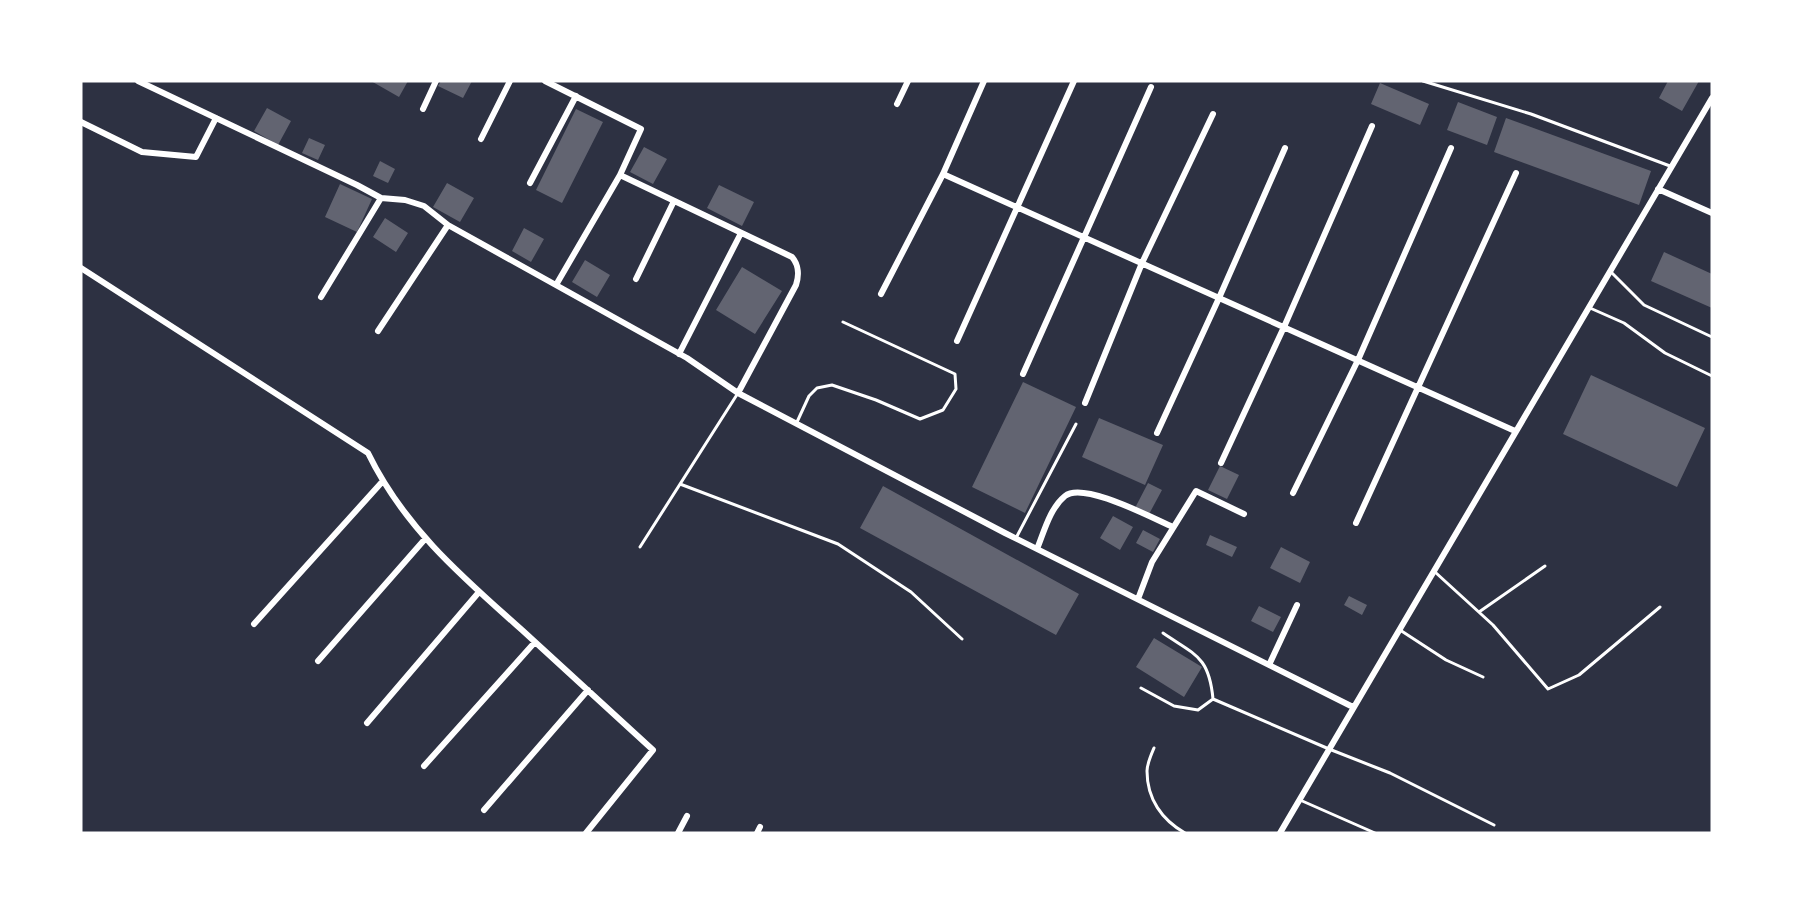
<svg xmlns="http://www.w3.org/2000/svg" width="1793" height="914" font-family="Cabin,sans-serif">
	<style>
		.building { fill: #626471 }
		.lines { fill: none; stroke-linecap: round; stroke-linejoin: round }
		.service { stroke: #fff; stroke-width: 3 }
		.minor { stroke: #fff; stroke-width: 6 }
	</style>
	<rect width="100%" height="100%" fill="#2d3142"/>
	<path class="building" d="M371,81H408L399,97Z
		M441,81H472L463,98L438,86Z
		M1668,81H1699L1682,111L1659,98Z
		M1380,83L1429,104L1420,125L1371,104Z
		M1458,102L1497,117L1487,145L1447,130Z
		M267,108L291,121L278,145L254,131Z
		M576,109L603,122L562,203L536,190Z
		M1506,118L1651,171L1639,205L1494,152Z
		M309,138L325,145L318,160L302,153Z
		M644,147L667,159L653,184L630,172Z
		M380,161L395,169L388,183L373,176Z
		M447,183L474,198L460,222L433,207Z
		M340,184L372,199L357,232L325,217Z
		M719,185L754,202L742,226L707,208Z
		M385,218L408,233L396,252L373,237Z
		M524,228L544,239L531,262L512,251Z
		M1664,252L1712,274V308L1651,281Z
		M585,260L610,275L597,297L572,282Z
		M742,267L782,291L755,334L716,310Z
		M1591,375L1705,428L1677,487L1563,434Z
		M1023,382L1076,407L1025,513L972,487Z
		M1099,418L1163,445L1145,485L1082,457Z
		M1220,466L1239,475L1227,499L1208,490Z
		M1148,483L1162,490L1148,516L1135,508Z
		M883,486L1079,594L1056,635L860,528Z
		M1113,516L1133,527L1120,550L1100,538Z
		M1143,530L1160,539L1153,552L1136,543Z
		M1210,535L1237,547L1232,557L1206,545Z
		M1281,547L1310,562L1300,583L1270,568Z
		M1349,596L1367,605L1362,615L1344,605Z
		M1259,606L1281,617L1273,632L1251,621Z
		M1154,638L1202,667L1184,697L1136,667Z"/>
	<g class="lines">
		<path class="service" d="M1423,81L1531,114L1670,166
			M1611,272L1644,305L1712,337
			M1590,308L1624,323L1665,353L1712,376
			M797,422L809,396L817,388L832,385L876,400L920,419L943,410L956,389L955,374L843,322
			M680,484L838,544L911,592L962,639
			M1016,538L1076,424
			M640,547L738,393
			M1435,572L1493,625L1548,689L1579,675L1660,607
			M1479,612L1545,566
			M1400,630L1446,660L1483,677
			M1141,688L1174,706L1198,710L1213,699C1209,656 1195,655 1163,633
			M1213,699L1329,749L1390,773L1494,825
			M1154,748C1151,755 1147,764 1147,771C1147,799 1162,820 1185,833
			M1300,800L1375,833"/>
		<path class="minor" d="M138,81L357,185L381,198L405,200L424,206L448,225L687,358L738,393
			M545,81L641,129L620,175L792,257C799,265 799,276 796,285L738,393L1005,533L1353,707
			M897,104L908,81
			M423,109L436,81
			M81,122L142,152L196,157L216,118
			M481,139L510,81
			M943,174L1515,431
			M530,183L576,96
			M1658,189L1712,213
			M81,268L368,453C404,527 461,576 522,630C566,670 609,710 653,750L586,833
			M636,279L674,201
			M556,285L620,175
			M881,294L943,174L984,81
			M321,297L381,198
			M378,331L448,225
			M957,341L1074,81
			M679,354L741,233
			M1023,374L1151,87
			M1085,403L1142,263L1213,114
			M1157,433L1219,298L1285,148
			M1221,463L1284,327L1372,126
			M1293,493L1358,360L1451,148
			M1356,523L1516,173
			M1037,549C1044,532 1050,508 1065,496C1083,481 1152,518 1173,527
			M1138,599L1152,562L1196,491L1244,514
			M254,624L382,482
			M318,661L425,539
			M1269,665L1297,605
			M367,723L479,592
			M424,766L535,642
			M484,810L588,690
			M678,833L687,816
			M757,833L760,827
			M1280,833L1712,98"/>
	</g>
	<rect width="1793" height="914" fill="none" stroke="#ffffff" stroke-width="165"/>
</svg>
